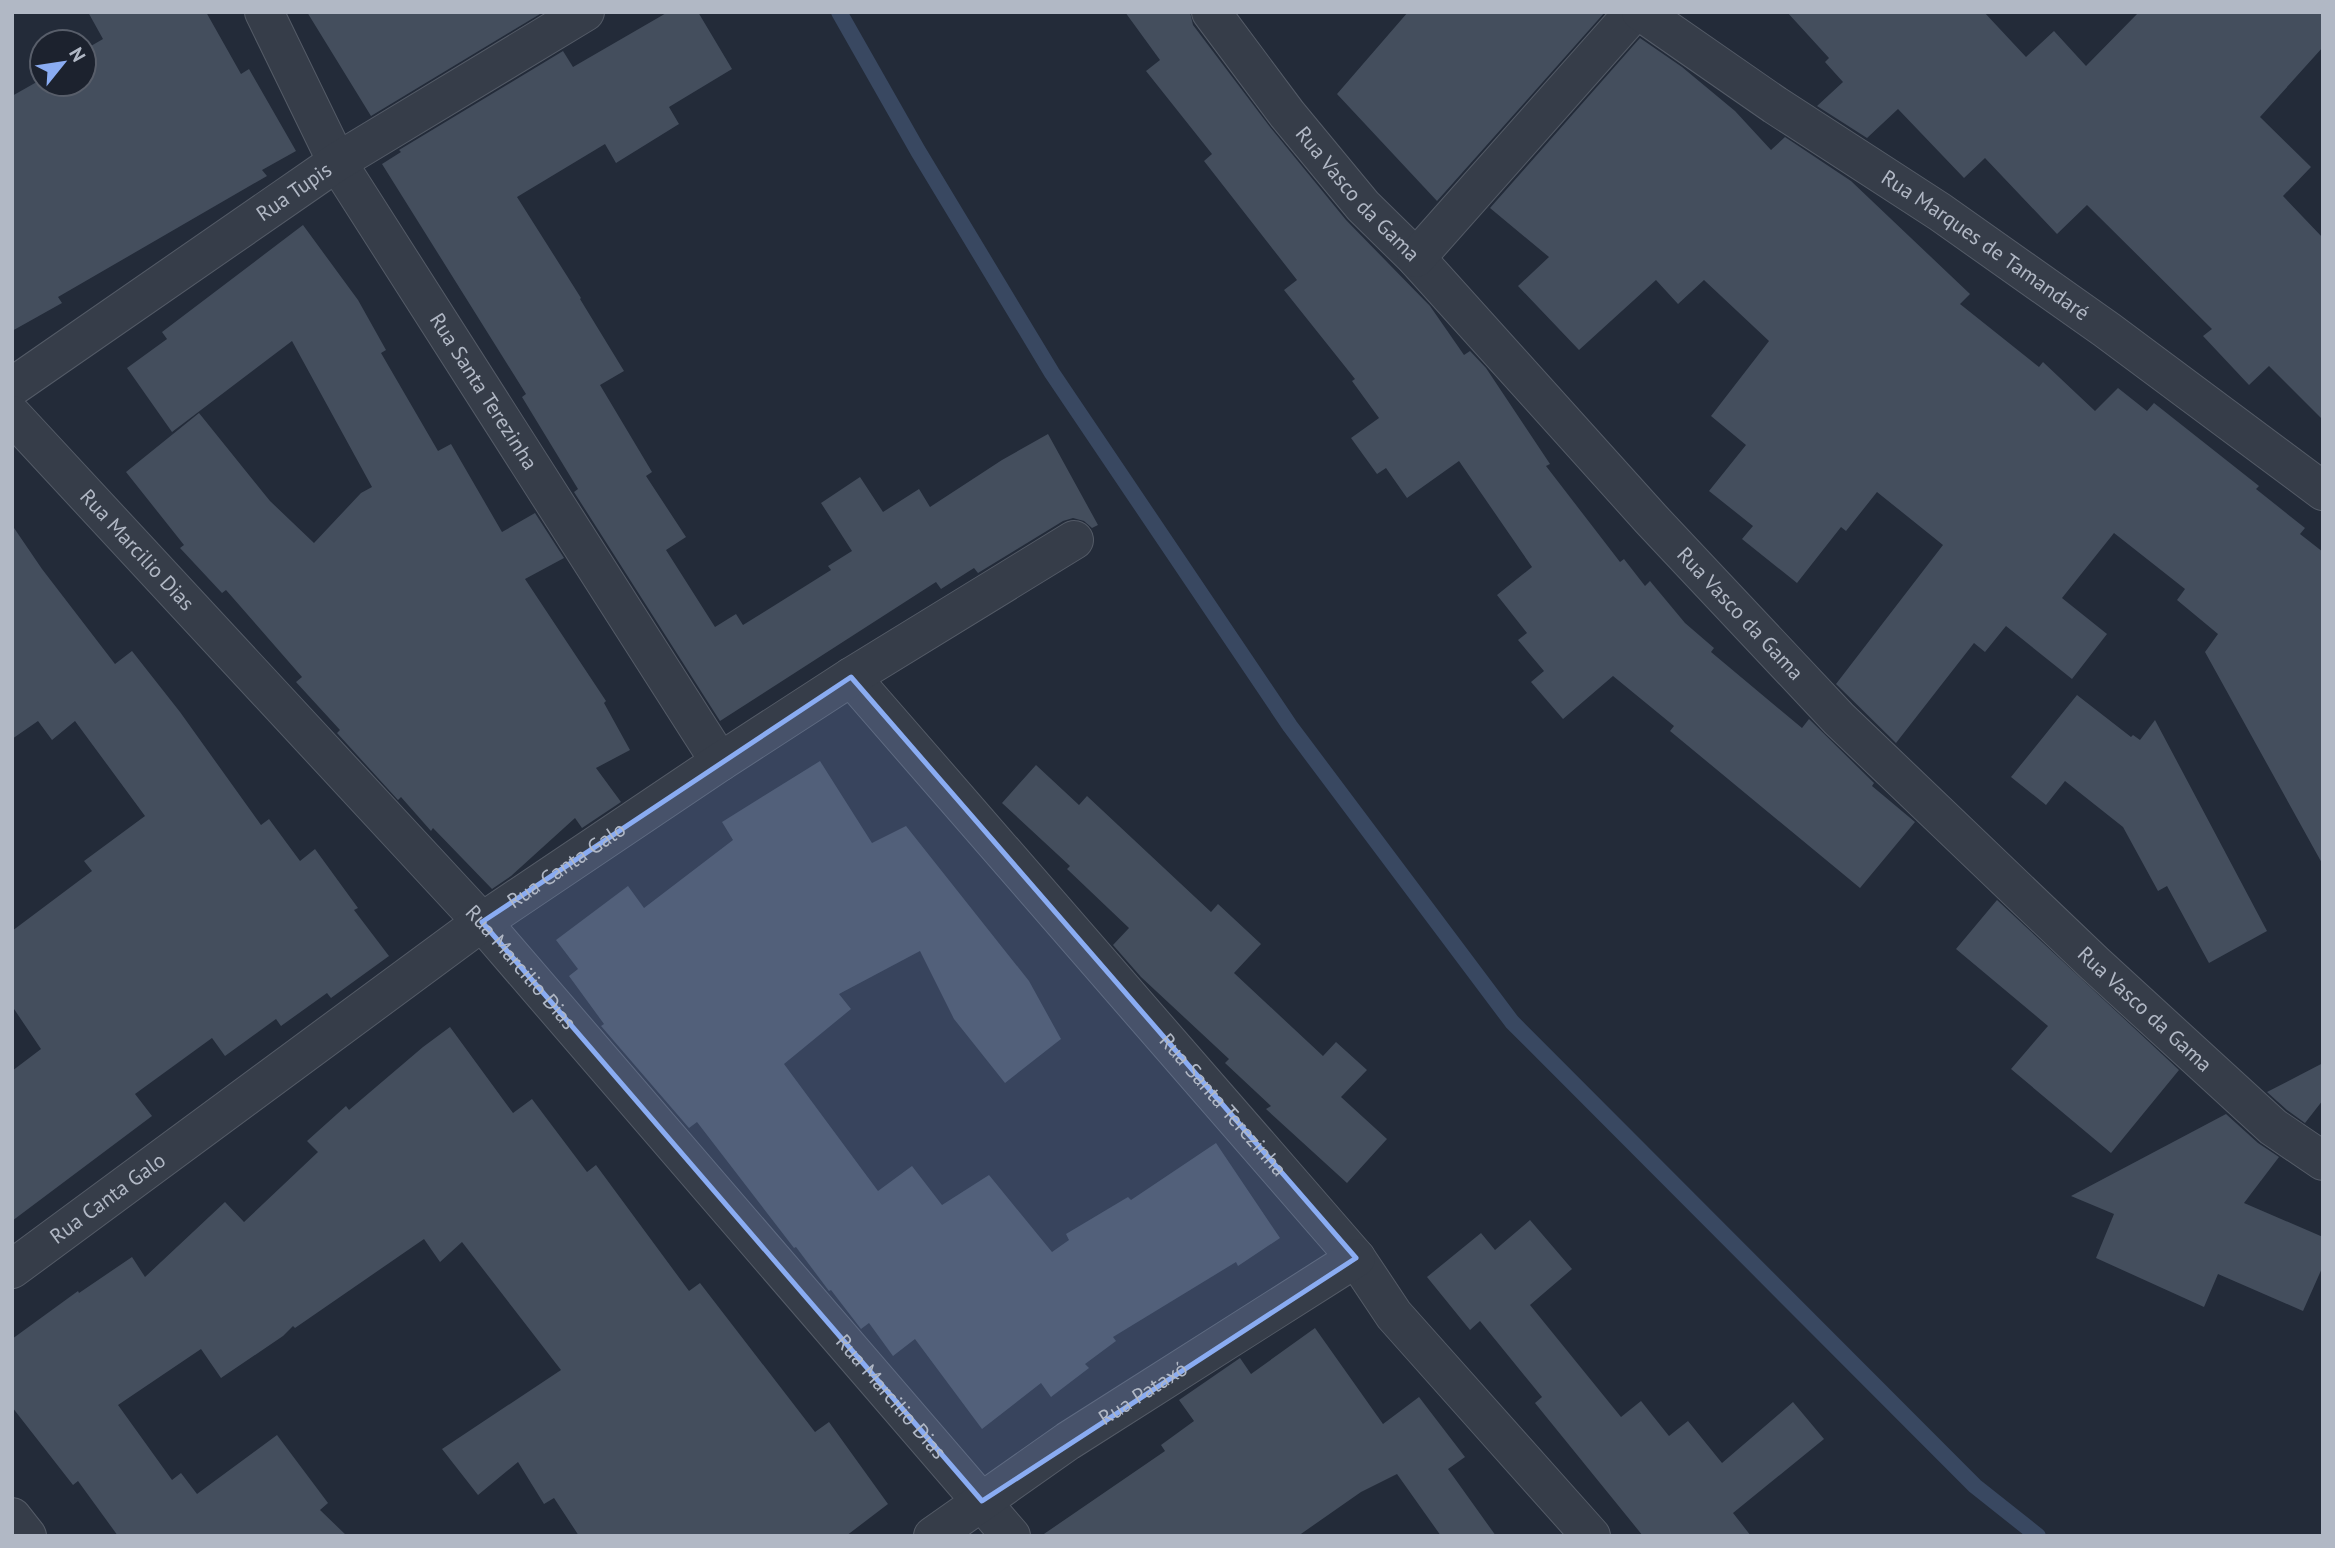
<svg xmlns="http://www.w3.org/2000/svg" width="2335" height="1548" font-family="'PT Sans',sans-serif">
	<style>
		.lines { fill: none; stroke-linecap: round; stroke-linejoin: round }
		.stream { stroke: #394861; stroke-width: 16 }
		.building { fill: #444e5d }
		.minor-casing { stroke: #545b67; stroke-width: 40 }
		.tertiary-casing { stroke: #545b67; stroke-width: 40 }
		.minor { stroke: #363d49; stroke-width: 38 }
		.tertiary { stroke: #363d49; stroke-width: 38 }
		.marked { fill: #8aacf2; fill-opacity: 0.2; stroke: #8aacf2; stroke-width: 5; stroke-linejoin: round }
		.labels { text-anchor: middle; stroke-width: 5; stroke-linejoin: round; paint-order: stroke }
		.street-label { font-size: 21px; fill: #b1b8c5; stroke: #1c222e }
	</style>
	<rect width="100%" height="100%" fill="#232b39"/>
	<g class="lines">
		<path class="stream" d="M839,12L918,151L1052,373L1290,726L1512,1022L1975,1486L2038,1536"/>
	</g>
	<path class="building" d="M88,12H206L241,74L249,69L296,151L262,170L267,176L58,297L62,303L12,331V96L42,79V84H84V50L103,39Z
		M307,12H539L540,14L371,116Z
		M668,12H698L732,69L669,107L679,124L616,163L605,144L517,197L581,298L580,299L624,371L600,385L652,472L646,476L686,537L666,550L715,627L736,614L743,625L831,570L828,566L852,551L821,503L860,477L883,512L919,489L930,507L1002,460L1048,434L1098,525L1092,528L1084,521L1073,518L1063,521L978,573L974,568L941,589L936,582L720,721L574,492L578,489L522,397L526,394L382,164L401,152L399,150L563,51L573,67Z
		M1125,12H1190L1193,25L1270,127L1346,220L1430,306L1464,355L1470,351L1486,368L1550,464L1546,466L1620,562L1624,559L1645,586L1650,581L1685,623L1714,648L1711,652L1802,728L1809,719L1874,783L1872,786L1915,822L1860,888L1670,731L1674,726L1613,676L1563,719L1531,682L1544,671L1518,640L1527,633L1497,595L1532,567L1459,461L1407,498L1386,468L1377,474L1351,438L1379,418L1352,381L1355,379L1284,290L1297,280L1204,161L1212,154L1146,71L1160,60Z
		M1408,12H1605L1437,201L1337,94Z
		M1787,12H1984L2026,57L2054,31L2086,66L2139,12H2323V47L2260,117L2311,167L2283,196L2323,238V420L2269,366L2249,385L2203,336L2212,329L2087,205L2057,234L1985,158L1964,178L1898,109L1867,138L1817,106L1843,82L1825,62L1829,58Z
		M1640,38L1682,67L1735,111L1771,150L1785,137L1851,181L1970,294L1960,304L2039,367L2043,362L2095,411L2118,388L2147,411L2154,403L2259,486L2256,489L2305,528L2300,534L2323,552V865L2205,652L2218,634L2177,600L2185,589L2114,533L2062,598L2107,634L2072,679L2006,626L1985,652L1974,643L1896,743L1836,684L1943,545L1877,492L1846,531L1841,527L1797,583L1742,539L1753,526L1709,491L1746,445L1711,416L1769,341L1704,280L1678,304L1656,280L1579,350L1518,286L1549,257L1490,208Z
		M303,225L358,300L386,350L381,353L438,451L451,444L502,532L535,513L564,558L525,579L606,701L604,703L630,750L596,768L621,802L582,828L575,818L511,876L492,889L433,828L431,831L401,797L398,800L337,733L340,730L296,682L302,677L226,590L222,593L180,548L184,545L126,472L199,413L270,501L314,543L361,493L372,487L292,341L172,432L127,368L167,339L162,332Z
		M12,525L42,569L115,664L132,651L180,712L261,825L269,819L300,861L315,849L358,908L354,910L389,956L331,998L327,993L281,1026L276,1019L225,1056L212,1038L135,1094L152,1116L12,1221V1071L41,1049L12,1006V931L92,871L84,861L145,816L75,721L52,740L38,721L12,739Z
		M2077,695L2131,737L2133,735L2140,740L2155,720L2267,931L2209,963L2167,886L2158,891L2123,827L2065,781L2046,805L2011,777Z
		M820,761L872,843L906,826L1029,981L1061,1039L1005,1083L954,1019L920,951L839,994L851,1009L784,1064L878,1191L912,1166L942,1205L989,1175L1052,1252L1069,1240L1066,1234L1128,1197L1131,1200L1216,1143L1280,1238L1238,1266L1236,1262L1113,1337L1116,1341L1085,1364L1089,1368L1051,1397L1041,1383L982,1429L915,1339L893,1356L869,1323L861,1329L831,1290L829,1291L796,1247L794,1248L697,1122L689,1128L601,1026L604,1024L569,976L578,969L556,940L628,886L644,908L733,840L722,822Z
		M1036,765L1079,805L1087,796L1211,912L1218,904L1261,944L1234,973L1323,1056L1336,1042L1367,1070L1341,1097L1387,1139L1347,1183L1266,1109L1271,1106L1225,1063L1229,1059L1141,977L1113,945L1129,928L1067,869L1070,866L1002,803Z
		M1997,900L2179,1070L2111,1153L2011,1069L2048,1026L1956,949Z
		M450,1027L513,1113L532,1099L587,1172L596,1165L689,1291L700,1283L815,1432L829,1422L888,1504L846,1536H579L554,1498L544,1504L518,1462L478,1495L442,1449L561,1370L462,1242L440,1262L424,1239L295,1328L293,1326L283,1336L221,1378L201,1349L118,1405L172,1480L181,1473L197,1494L277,1435L328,1503L320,1510L347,1536H118L78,1481L73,1485L12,1407V1339L78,1291L79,1293L132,1257L145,1277L225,1202L244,1222L318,1152L307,1141L346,1106L349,1110L423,1047Z
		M2323,1063V1100L2305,1123L2287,1110L2267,1092Z
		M2226,1114L2258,1143L2279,1157L2244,1203L2323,1237V1266L2303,1311L2218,1274L2204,1307L2096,1258L2114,1214L2071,1196Z
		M1530,1220L1572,1269L1530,1305L1621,1417L1641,1401L1669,1436L1688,1421L1722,1463L1793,1402L1824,1439L1733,1513L1751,1536H1643L1535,1403L1542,1397L1480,1321L1470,1330L1427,1277L1481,1233L1495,1250Z
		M1315,1328L1383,1424L1419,1397L1465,1457L1448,1469L1496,1536H1441L1397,1474L1361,1492L1298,1536H1041L1165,1451L1161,1445L1194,1421L1179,1400L1240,1358L1251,1374Z"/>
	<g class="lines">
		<defs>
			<g id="minor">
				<path id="s1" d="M264,12L337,162L720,762"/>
				<path id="s2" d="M1211,12L1287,114L1363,206L1416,258L1651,519L1839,719L2094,963L2273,1127L2323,1161"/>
				<path d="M1416,258L1634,12"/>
				<path id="s3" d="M12,387L337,162L585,12"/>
				<path id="s4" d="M12,415L482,922L1011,1536"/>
				<path id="s5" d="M851,677L1356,1258L1394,1315L1591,1536"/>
				<path id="s6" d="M12,1269L482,922L720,762L851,677L1074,540"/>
				<path d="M12,1517L27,1536"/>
				<path id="s7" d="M933,1536L1068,1441L1356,1258"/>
			</g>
			<g id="tertiary">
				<path id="s8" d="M1641,12L1775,105L1940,212L2107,330L2323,491"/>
			</g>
		</defs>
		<use href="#minor" class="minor-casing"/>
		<use href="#tertiary" class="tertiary-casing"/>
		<use href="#minor" class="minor"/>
		<use href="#tertiary" class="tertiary"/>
	</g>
	<path class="marked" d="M851,677L1356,1258L982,1501L482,922Z"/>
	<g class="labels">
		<g class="street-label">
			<text dy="7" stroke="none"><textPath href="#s3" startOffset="343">Rua Tupis</textPath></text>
			<text dy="7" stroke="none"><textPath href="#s2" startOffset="234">Rua Vasco da Gama</textPath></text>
			<text dy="7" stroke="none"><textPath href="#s8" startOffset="416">Rua Marques de Tamandaré</textPath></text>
			<text dy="7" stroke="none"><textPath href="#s1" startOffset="439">Rua Santa Terezinha</textPath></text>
			<text dy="7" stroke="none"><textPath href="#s4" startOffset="184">Rua Marcilio Dias</textPath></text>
			<text dy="7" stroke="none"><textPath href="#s2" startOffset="802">Rua Vasco da Gama</textPath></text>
			<text dy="7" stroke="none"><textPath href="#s6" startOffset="686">Rua Canta Galo</textPath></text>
			<text dy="7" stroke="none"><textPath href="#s4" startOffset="751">Rua Marcilio Dias</textPath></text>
			<text dy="7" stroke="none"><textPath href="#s2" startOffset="1368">Rua Vasco da Gama</textPath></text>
			<text dy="7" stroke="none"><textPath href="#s5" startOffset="567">Rua Santa Terezinha</textPath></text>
			<text dy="7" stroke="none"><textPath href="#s6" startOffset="119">Rua Canta Galo</textPath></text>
			<text dy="7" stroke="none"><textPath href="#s7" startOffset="254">Rua Pataxó</textPath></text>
			<text dy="7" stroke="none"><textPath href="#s4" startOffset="1318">Rua Marcilio Dias</textPath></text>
		</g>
	</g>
	<rect width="2335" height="1548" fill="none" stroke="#b1b8c5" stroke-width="28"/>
	<g transform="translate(63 63) rotate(60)"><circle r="33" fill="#1c222e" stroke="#585e6a" stroke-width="2"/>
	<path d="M0-5L12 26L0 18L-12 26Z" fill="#8aacf2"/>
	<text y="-10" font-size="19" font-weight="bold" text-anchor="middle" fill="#b1b8c5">N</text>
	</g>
</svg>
